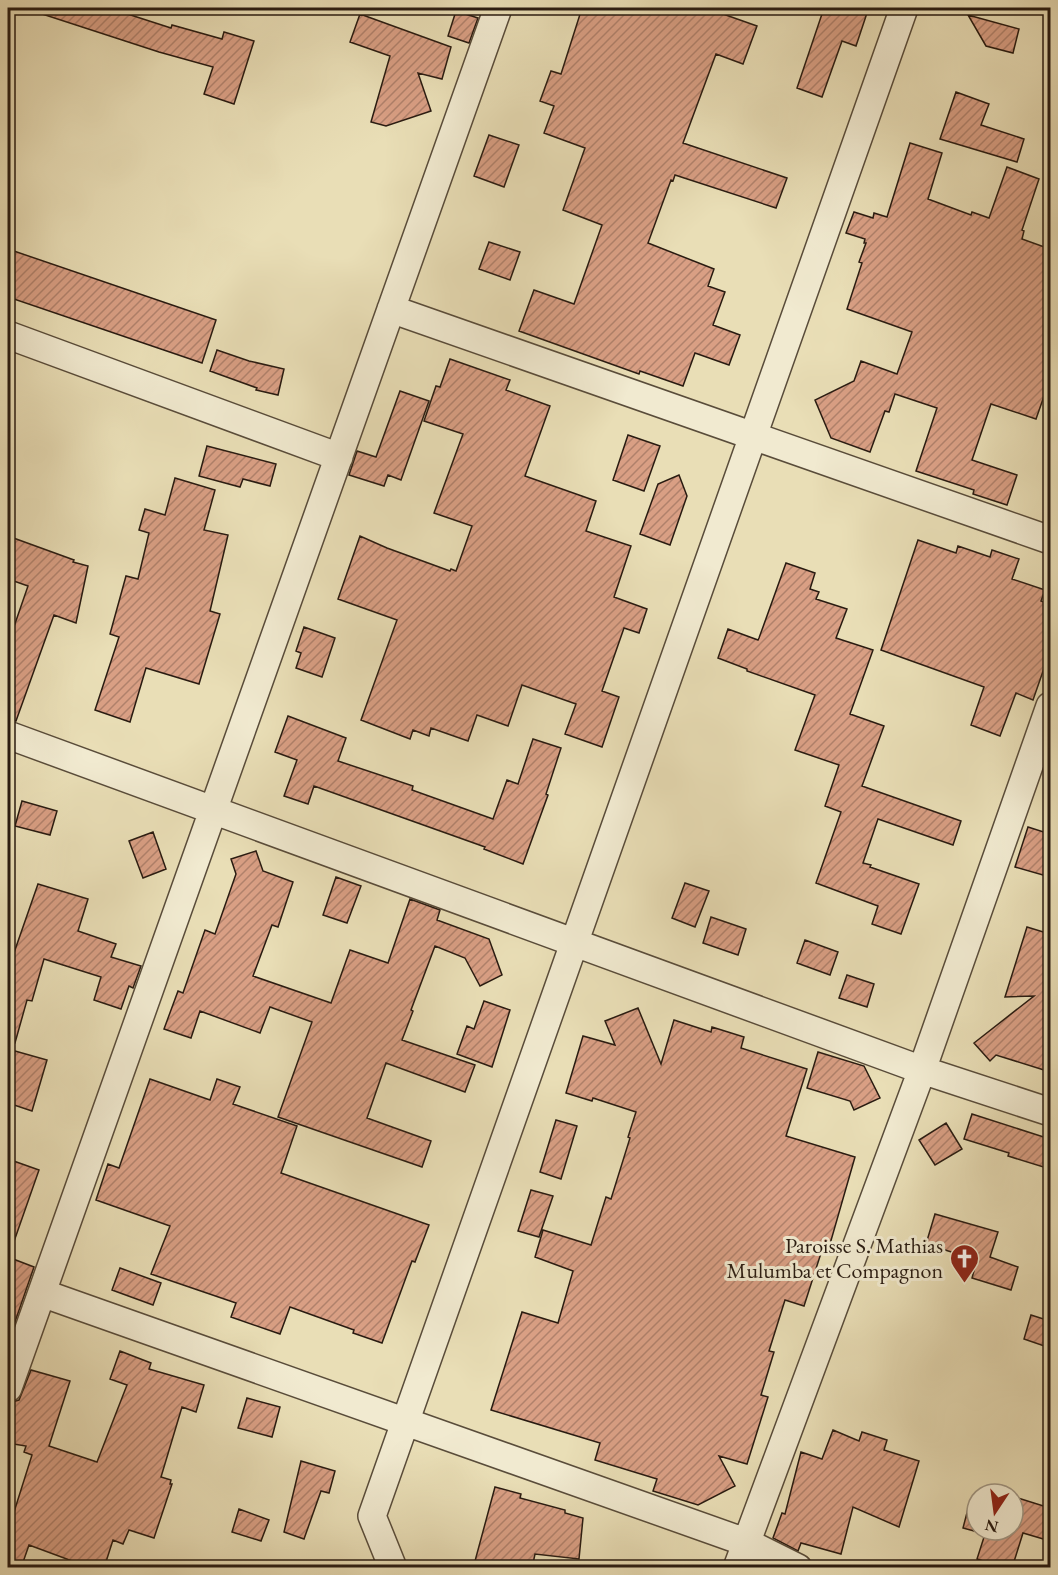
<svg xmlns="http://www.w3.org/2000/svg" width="1058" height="1575" font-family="'EB Garamond',serif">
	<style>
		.building { fill: url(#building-hatch); stroke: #291b11; stroke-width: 1.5 }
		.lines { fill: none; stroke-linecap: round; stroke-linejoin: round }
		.minor-casing { stroke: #594c3a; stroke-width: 30 }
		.minor { stroke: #f1ead0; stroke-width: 27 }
		.labels { text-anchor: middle; stroke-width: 6; stroke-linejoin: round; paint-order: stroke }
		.poi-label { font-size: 22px; fill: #291b11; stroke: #f1ead0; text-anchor: end }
	</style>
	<defs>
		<pattern id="building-hatch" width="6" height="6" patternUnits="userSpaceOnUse" patternTransform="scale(1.5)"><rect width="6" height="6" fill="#d99f84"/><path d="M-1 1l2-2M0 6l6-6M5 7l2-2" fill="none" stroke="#b0816b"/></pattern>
	</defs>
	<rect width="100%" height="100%" fill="#e9deb6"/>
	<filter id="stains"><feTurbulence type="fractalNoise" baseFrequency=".00333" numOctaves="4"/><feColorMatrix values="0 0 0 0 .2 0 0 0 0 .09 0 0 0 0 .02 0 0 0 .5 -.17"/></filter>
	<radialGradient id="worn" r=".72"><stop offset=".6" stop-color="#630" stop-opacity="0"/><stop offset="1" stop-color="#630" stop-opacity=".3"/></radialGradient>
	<path class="building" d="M37,8H109L171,28L172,25L222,39L224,32L254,41L234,104L204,94L213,67L159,52L36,12Z
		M582,8H706L757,26L743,64L716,54L683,143L787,178L776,208L675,175L673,181L671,180L648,243L714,269L708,286L725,292L713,325L740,335L729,365L695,353L683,386L640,371L639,374L519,331L534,290L574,304L602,225L563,210L585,148L544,133L554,106L540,101L551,71L561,74Z
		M824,8H850L867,13L856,46L842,41L822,97L797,88Z
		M456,11L478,18L469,43L448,36Z
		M360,14L451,47L442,79L418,73L431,111L386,126L371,122L390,56L350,42Z
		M968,15L1019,29L1013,53L986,46Z
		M956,92L989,104L981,125L1024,139L1017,162L940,139Z
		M489,135L519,145L504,187L474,176Z
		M910,143L942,153L928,199L971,215L972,212L989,218L1007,167L1039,179L1022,230L1024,231L1022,239L1050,249V379L1036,419L991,404L972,460L1017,475L1007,505L973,494L974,490L916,471L937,408L895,394L889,412L885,411L870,452L831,438L815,400L854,381L861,361L897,374L912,332L847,309L862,263L859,262L866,243H864L865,239L846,233L854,212L873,218L874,213L887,217Z
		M489,242L520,252L510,280L479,269Z
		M8,249L216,320L202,363L8,297Z
		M217,350L249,361L284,369L278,395L256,390L257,388L210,371Z
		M450,359L510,380L506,390L550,406L525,476L596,501L586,531L631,546L614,597L647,609L639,633L624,628L602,691L619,697L602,747L565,734L576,704L522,685L508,726L477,715L468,741L431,728L429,736L413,730L410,739L361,720L397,620L338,599L360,536L387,548L450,571L451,569L456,571L472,526L434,513L463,434L424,421L436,386L440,387Z
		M400,391L429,401L401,480L388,475L384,486L349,475L357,451L376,457Z
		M628,435L660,446L644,491L613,480Z
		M207,446L276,464L270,486L243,479L240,487L199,476Z
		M679,475L687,496L670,545L640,534L658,484Z
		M175,478L215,490L204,530L228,535L210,611L220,614L199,684L146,668L130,722L95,710L119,637L110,634L126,576L138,579L149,533L139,530L145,509L165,515Z
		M8,536L74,560L73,562L88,566L76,623L54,615L16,721L8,720V644L28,586L8,579Z
		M918,540L956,553L958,546L990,557L992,550L1019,559L1012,579L1045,590L1041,601L1050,604V651L1033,700L1016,693L1000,736L971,725L984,687L881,650Z
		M786,563L815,573L810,589L819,592L816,599L847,609L836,638L873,650L850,714L884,726L862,786L961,821L953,845L878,819L863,863L871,865L870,867L919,884L901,934L872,924L878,906L816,883L841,812L825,806L839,765L795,750L815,695L747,671V669L718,658L728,629L758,640L759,638Z
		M304,627L335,638L322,677L296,668L301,653L296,651Z
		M288,716L346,738L338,761L413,786L412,790L493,819L507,780L518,784L533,739L561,748L546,794L548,795L523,864L484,849L485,847L314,786L308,804L284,796L297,760L275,752Z
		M22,801L57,811L50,835L15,826Z
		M1028,827L1050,834V877L1015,867Z
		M153,832L166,869L143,878L129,841Z
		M256,851L263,871L293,882L278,927L272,925L253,976L331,1003L350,950L388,963L410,899L440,910L437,920L489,939L502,975L480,986L465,958L435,946L411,1010L413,1011L402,1040L475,1065L465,1092L386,1063L367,1118L431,1141L422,1167L278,1117L312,1022L270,1007L260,1033L200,1011L191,1038L164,1029L178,991L183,993L205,930L215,934L236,874L231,859Z
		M336,877L361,886L347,923L323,915Z
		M685,883L709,891L695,927L672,918Z
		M38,884L88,899L78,931L116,944L111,957L141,966L133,988L129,986L121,1009L94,1000L101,977L44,959L32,1001L27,1000L15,1043L8,1042V970Z
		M711,917L746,929L738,955L703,943Z
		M1027,927L1050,934V1047L1044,1070L996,1055L990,1061L974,1043L1034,996L1005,997Z
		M805,940L838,952L830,975L797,963Z
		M847,975L874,984L867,1007L839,998Z
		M484,1001L510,1010L492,1067L457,1054L467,1026L474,1029Z
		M638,1008L661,1064L674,1020L711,1032L712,1027L744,1037L741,1048L807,1069L786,1136L855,1157L828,1251L822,1250L804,1306L785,1300L769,1351L774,1352L761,1395L768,1397L747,1464L719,1456L735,1486L698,1505L653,1491L657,1479L595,1460L600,1443L491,1410L522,1312L558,1323L573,1271L535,1257L543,1230L591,1245L606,1197L611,1199L630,1138L628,1137L636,1112L593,1098L592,1101L566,1093L583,1036L615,1045L605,1021Z
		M15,1051L47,1060L32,1111L8,1103V1076Z
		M818,1052L864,1066L880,1098L854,1110L850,1101L807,1088Z
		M150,1079L210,1100L217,1079L240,1087L233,1104L297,1126L281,1173L429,1225L415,1262L412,1261L382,1343L353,1333L354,1330L290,1307L280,1334L231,1317L236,1303L151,1274L170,1226L96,1200L108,1164L119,1168Z
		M972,1114L1050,1139V1169L1008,1156L1009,1153L964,1139Z
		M556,1120L577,1126L561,1179L540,1172Z
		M946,1123L962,1149L935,1165L919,1140Z
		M8,1159L39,1170L11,1250H8Z
		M531,1190L553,1196L539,1237L518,1231Z
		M935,1214L998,1232L990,1257L1018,1267L1011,1290L972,1278L977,1260L926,1244Z
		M8,1257L34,1267L8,1342Z
		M120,1268L161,1283L153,1305L112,1290Z
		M1031,1315L1050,1321V1348L1024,1339Z
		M120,1351L151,1363L149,1369L204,1385L196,1412L182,1407L161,1477L171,1480L170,1484H172L154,1538L129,1530L123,1544L113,1540L104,1568H91L29,1545L21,1568H8V1531L32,1455L24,1452L26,1446L8,1443V1403L19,1400L31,1370L70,1381L49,1446L97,1462L127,1385L110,1379Z
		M247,1398L280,1407L272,1437L238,1428Z
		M833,1430L859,1441L862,1432L887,1440L884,1450L919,1461L899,1527L853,1507L841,1554L801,1543L798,1551L773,1538L782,1513L785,1514L801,1452L822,1459Z
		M301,1461L335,1471L329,1493L321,1491L304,1539L284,1532Z
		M495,1487L521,1494L520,1498L565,1510V1513L583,1518L579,1559L535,1554L532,1568H500L475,1561Z
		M1018,1498L1050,1508V1541L1023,1533L1012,1568H1004L977,1559L985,1534L963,1528L969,1505L977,1507V1530H1013V1515Z
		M239,1509L269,1520L261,1541L232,1532Z"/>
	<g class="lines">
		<defs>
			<path id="minor" d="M391,309L1050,540
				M8,335L339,457
				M8,735L922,1070L1050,1112
				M42,1293L748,1543L798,1568
				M8,1388L498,8
				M393,1568L372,1516L904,8
				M737,1568L922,1070L1050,706"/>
		</defs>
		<use href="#minor" class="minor-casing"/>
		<use href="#minor" class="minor"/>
	</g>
	<defs>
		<symbol id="church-pin" viewBox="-11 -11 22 30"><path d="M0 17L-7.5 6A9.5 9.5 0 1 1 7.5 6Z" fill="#8f2418" stroke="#f1ead0"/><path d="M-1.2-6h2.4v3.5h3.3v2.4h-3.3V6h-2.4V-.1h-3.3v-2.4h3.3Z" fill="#fff"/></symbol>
	</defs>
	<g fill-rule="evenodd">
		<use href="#church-pin" x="948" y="1242" width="33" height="45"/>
	</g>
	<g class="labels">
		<g class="poi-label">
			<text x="943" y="1253">Paroisse S. Mathias<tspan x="943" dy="25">Mulumba et Compagnon</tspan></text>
		</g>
	</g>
	<rect width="1058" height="1575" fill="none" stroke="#e9deb6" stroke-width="30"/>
	<rect x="9" y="9" width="1040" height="1557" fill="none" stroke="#291b11" stroke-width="3"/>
	<rect x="15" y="15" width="1028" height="1545" fill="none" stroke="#291b11" stroke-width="1.5"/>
	<g transform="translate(995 1512) rotate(193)"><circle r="28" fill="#f1ead0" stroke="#a19784" stroke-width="1.5"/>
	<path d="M0-4.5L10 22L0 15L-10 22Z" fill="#8f2418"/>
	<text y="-9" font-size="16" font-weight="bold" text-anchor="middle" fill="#291b11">N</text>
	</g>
	<rect width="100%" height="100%" filter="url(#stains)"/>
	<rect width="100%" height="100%" fill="url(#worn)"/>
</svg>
